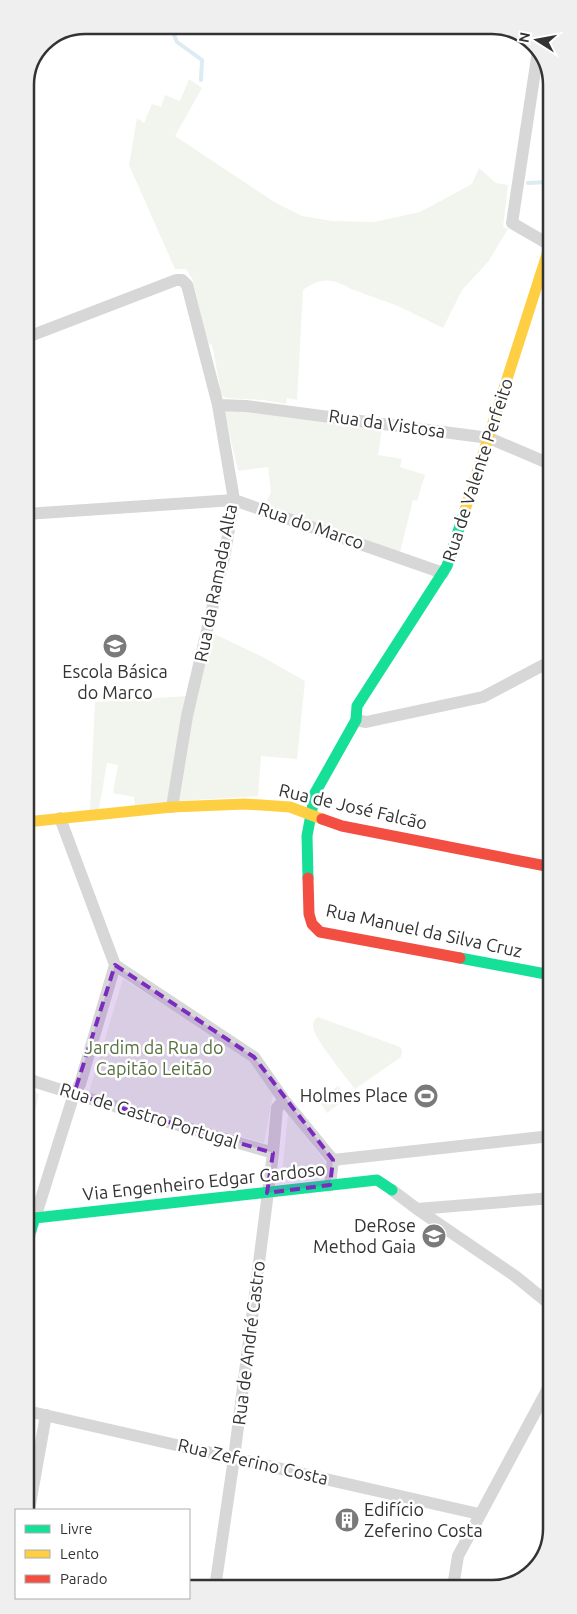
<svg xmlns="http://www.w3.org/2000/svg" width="577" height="1614" font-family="Ubuntu,sans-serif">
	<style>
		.green { fill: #f1f5ed }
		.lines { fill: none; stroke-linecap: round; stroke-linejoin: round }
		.stream { stroke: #ddebf3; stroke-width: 4 }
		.street { stroke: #d7d7d7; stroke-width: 12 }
		.fast { stroke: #16e098; stroke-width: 11 }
		.slow { stroke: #ffcf43; stroke-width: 11 }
		.jam { stroke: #f24e42; stroke-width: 11 }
		.marked { fill: #7b2cbf; fill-opacity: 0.2; stroke: #7b2cbf; stroke-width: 4; stroke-dasharray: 10 6; stroke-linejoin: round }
		.labels { text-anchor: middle; stroke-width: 5; stroke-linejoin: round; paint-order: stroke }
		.street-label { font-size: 18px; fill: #333; stroke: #fff }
		.poi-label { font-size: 18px; fill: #333; stroke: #fff; text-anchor: end }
		.park-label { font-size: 18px; fill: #56703f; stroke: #fff }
		.rim { fill: none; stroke: #333; stroke-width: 2.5 }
	</style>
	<rect width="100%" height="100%" fill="#fff"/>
	<path class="green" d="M189,79L202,88L175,136L276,203L302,216L332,221L374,222L420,212L472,184L479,168L496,183L508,185L503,227L508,229L488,262L462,290L443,328L398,306L351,289C333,278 320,277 303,290L297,400L287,398L286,404L263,400L226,398L220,394L218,388L220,386L212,345L207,343L192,288L193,280L186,269H175L129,165L137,118L144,123L152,104L161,107L165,95L180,101Z
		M245,408L382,428L378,455L402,459L400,467L425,475L417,501L413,500L400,552L265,505L271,492L268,467L238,471L224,410Z
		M210,632L261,656L305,681L297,759L261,756L258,796L179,801L186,744Z
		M188,696L167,803L135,806L134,797L113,793L118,765L107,763L99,809L90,810L95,702Z
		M123,979L252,1060L273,1095L264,1143L89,1092Z
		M318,1017L400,1047L402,1050L401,1057L355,1089C346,1077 317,1042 314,1030C312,1024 313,1020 318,1017Z
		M338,1086L347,1098L327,1113L319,1101Z
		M26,1087L39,1094L27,1147Z
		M288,1113L328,1166L282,1175Z"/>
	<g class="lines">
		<path class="stream" d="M178,25L174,35L177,42L202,60L201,80
			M528,183L550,182"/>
		<path class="street" d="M538,51L512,223L550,245
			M25,338L176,280H182L187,285L218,405L234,500L224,558L187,716L172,807
			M218,405L246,406L489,438L550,464
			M26,514L234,500L443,573
			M356,720L366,722L483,697L551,661
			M115,965L254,1057L284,1100L333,1160
			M26,1077L36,1082L74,1094L273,1153
			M333,1160L551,1136
			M330,1185L333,1160
			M392,1190L417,1209L515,1276L552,1306
			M417,1209L552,1198
			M35,1218L74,1094L80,1084L115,965L60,818
			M27,1245L31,1230
			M27,1411L479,1514
			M29,1510L46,1415
			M453,1587L458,1556L552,1381
			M215,1588L234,1458L273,1153L277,1108L284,1100"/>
		<path class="fast" d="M308,878L307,836L315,793L356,720L357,706L447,566L465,510
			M460,958L551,975
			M27,1230H31L35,1218L377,1180L392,1190"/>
		<path class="slow" d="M465,510L550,245
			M26,822L172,807L245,804L290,807L322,819"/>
		<path class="jam" d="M322,819L342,826L551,867
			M308,878L309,914L312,924L320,932L460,958"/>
	</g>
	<path class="marked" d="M115,965L254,1057L333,1160L330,1185L267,1193L273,1153L74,1094Z"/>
	<defs>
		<symbol id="school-disc" viewBox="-11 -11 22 22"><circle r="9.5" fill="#7a7a7a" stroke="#fff"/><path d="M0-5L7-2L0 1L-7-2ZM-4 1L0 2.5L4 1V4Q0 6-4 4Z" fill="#fff"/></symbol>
		<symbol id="stadium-disc" viewBox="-11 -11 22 22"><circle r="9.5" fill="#7a7a7a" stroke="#fff"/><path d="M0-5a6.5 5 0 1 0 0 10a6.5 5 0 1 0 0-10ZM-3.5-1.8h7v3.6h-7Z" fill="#fff"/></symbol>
		<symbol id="university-disc" viewBox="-11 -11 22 22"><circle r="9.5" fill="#7a7a7a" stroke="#fff"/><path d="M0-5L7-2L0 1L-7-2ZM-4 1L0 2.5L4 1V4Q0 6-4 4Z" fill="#fff"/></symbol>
		<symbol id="building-disc" viewBox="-11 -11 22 22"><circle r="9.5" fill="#7a7a7a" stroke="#fff"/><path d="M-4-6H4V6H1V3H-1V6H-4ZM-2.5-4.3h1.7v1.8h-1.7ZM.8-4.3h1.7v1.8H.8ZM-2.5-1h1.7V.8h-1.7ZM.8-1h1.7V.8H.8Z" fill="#fff"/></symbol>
	</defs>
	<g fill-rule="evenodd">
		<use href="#school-disc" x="101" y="632" width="28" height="28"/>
		<use href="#stadium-disc" x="412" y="1082" width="28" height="28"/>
		<use href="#university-disc" x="420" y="1222" width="28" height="28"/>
		<use href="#building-disc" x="333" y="1506" width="28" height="28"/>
	</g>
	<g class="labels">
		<g class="street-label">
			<text transform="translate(387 424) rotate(8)" y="6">Rua da Vistosa</text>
			<text transform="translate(478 470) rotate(-72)" y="6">Rua de Valente Perfeito</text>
			<text transform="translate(311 526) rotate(19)" y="6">Rua do Marco</text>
			<text transform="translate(216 583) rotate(-79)" y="6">Rua da Ramada Alta</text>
			<text transform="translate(353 807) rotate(13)" y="6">Rua de José Falcão</text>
			<text transform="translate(424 931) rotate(12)" y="6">Rua Manuel da Silva Cruz</text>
			<text transform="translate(149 1116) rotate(17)" y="6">Rua de Castro Portugal</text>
			<text transform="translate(204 1182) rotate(-6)" y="6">Via Engenheiro Edgar Cardoso</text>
			<text transform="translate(249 1343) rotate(-83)" y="6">Rua de André Castro</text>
			<text transform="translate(253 1462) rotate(13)" y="6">Rua Zeferino Costa</text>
		</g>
		<g class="poi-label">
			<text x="115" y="678" text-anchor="middle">Escola Básica<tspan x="115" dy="21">do Marco</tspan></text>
			<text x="408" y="1102">Holmes Place</text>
			<text x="416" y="1232">DeRose<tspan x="416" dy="21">Method Gaia</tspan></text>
			<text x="364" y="1516" text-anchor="start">Edifício<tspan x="364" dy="21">Zeferino Costa</tspan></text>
		</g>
		<g class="park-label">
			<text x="154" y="1054">Jardim da Rua do<tspan x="154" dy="21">Capitão Leitão</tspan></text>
		</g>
	</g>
	<path d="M0 0H577V1614H0ZM85 34H492A51 51 0 0 1 543 85V1529A51 51 0 0 1 492 1580H85A51 51 0 0 1 34 1529V85A51 51 0 0 1 85 34Z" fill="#efefef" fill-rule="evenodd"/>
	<path class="rim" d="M85 34H492A51 51 0 0 1 543 85V1529A51 51 0 0 1 492 1580H85A51 51 0 0 1 34 1529V85A51 51 0 0 1 85 34Z"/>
	<rect x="15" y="1509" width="175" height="90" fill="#ffffff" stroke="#adadad"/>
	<rect x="25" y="1525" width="25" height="8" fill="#16e098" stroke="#adadad"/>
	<text x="60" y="1534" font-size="15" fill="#333333">Livre</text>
	<rect x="25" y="1550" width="25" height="8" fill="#ffcf43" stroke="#adadad"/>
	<text x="60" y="1559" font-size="15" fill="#333333">Lento</text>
	<rect x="25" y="1575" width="25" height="8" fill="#f24e42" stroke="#adadad"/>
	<text x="60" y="1584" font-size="15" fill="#333333">Parado</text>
	<g transform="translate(537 40) rotate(281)" stroke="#ffffff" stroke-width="4" paint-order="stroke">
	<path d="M0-4L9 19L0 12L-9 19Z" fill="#333333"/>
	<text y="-8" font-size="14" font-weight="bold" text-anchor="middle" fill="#333333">N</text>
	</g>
</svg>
